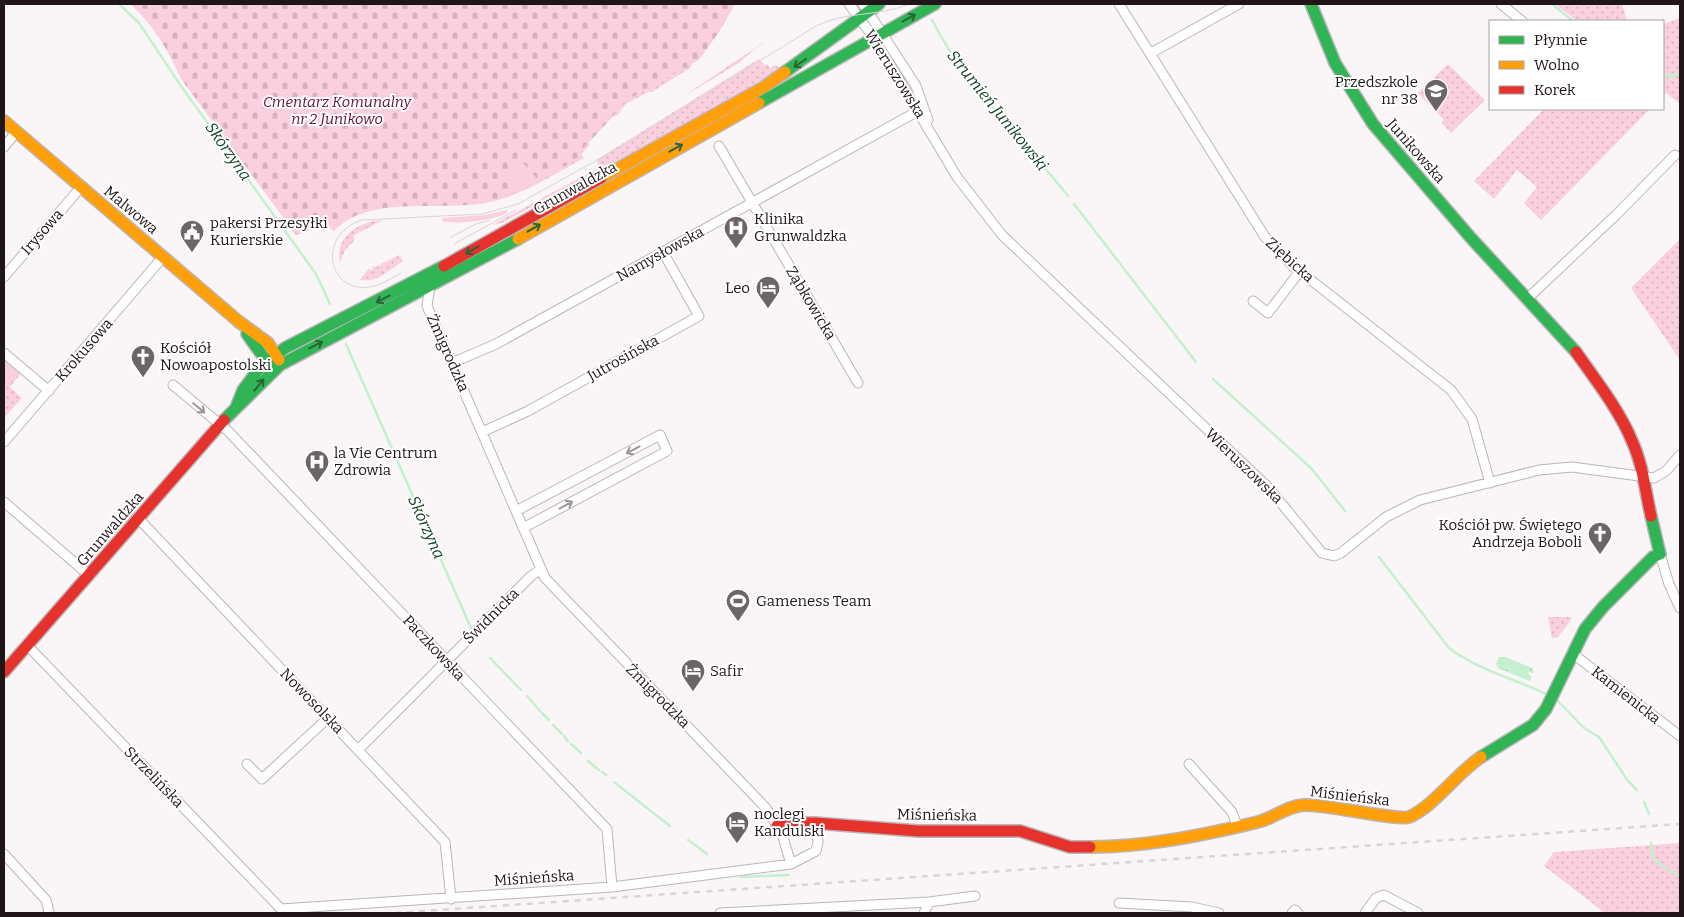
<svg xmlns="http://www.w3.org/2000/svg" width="1684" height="917" font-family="Bitter,serif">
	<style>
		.grass { fill: url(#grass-dots) }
		.cemetery { fill: url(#cemetery-stones) }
		.garden { fill: #fad0de }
		.water { fill: url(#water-ripples) }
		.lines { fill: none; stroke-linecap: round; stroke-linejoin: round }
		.stream { stroke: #c4f0cf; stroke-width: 2.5 }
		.street-casing { stroke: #bcb5b8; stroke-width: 11 }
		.fast-casing { stroke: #bcb5b8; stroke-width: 14 }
		.slow-casing { stroke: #bcb5b8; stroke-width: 14 }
		.jam-casing { stroke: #bcb5b8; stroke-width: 14 }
		.street { stroke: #fefefe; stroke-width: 9 }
		.fast { stroke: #30b455; stroke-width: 11 }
		.slow { stroke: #ff9f0a; stroke-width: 11 }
		.jam { stroke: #e5322d; stroke-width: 11 }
		.tram { stroke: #d7d6d6; stroke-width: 1 }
		.rail { stroke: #d7d6d6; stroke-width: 2.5; stroke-dasharray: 6 6; stroke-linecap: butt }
		.oneway { stroke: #286436 }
		.oneway2 { stroke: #9a9596 }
		.labels { text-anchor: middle; stroke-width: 4; stroke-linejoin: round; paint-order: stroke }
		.street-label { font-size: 15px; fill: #201518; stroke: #fff }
		.poi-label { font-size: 15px; fill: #201518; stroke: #fff; text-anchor: start }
		.park-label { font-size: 15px; font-style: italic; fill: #640f37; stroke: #fff }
		.water-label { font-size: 16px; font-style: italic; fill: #114123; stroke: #fff }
	</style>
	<defs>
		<pattern id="grass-dots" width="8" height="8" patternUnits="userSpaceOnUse" patternTransform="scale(1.25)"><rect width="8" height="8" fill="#fad0de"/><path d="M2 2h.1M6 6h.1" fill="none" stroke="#d6b2be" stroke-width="1.8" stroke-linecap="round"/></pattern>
		<pattern id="cemetery-stones" width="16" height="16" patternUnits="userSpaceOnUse" patternTransform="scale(1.25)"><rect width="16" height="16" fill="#fad0de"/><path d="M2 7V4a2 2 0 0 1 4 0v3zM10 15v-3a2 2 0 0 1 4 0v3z" fill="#d6b2be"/></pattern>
		<pattern id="water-ripples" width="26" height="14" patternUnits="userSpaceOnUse" patternTransform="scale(1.25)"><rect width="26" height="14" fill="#c4f0cf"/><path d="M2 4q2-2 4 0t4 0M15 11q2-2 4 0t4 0" fill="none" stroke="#a8cdb1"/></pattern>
	</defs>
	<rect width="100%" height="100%" fill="#faf6f8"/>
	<path class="grass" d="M1555,4H1622L1627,21H1577Z
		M1680,18V104L1666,93L1663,96V24Z
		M782,30L756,48L739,63L681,98Z
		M759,59L764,65L767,64L770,68L775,65L779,67L766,80L586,181L564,189L502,223L492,225L600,167L596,160Z
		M693,63L690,68L652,92H648L626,104L618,115L613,117L629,99Z
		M1448,64L1485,100L1451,133L1442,123L1444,120L1418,93Z
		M1544,109H1650L1541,220L1524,203L1537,187L1517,170L1494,199L1474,181Z
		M588,143L590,144L581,154L584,158C548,178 513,201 472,205C512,197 546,178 580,157L579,153Z
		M383,220L353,236L355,240L345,250L340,263C334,236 360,221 383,220Z
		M1680,239V360L1631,288Z
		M399,255L403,261C389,270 378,283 360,280L369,268L370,270L373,269L372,266L377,267V264L378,266Z
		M4,358L21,373L10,387L22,398L4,418Z
		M1548,617H1571V620L1558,637L1552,638Z
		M1680,843V913H1605L1544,866L1554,852Z"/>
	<path class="cemetery" d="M130,4H735L719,32L699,60L629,99L579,153L580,157C552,174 524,192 492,201C445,214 371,192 334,231L325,225L296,235L181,79C168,50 154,25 130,4Z"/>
	<path class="garden" d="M521,161L540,182L514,193L509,174Z
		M507,210V213C494,220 456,225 442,221V218L485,215Z
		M4,359L18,371L6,385L4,383Z"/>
	<path class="water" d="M1499,657H1505L1532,668L1534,673L1529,672L1528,674L1532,677L1530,681L1498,668L1496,664Z"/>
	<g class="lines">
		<path class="stream" d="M119,4L139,23L181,86L316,274L330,304
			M1552,4L1573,21
			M932,20C965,85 1023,139 1068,196
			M1663,73L1671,78L1672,75L1680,74
			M1074,204L1196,362
			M346,344L471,628
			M1213,379L1312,469L1345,511
			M1379,557L1449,648C1478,670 1513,678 1546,694
			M490,658L521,690
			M527,696L540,711
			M1556,699L1584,728L1599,737L1628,781L1637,790
			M542,713L549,720
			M553,725L562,734
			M564,736L568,741
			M571,744L581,753
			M588,761L599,770
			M602,772L606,775
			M614,782L670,826
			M1644,802L1649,814
			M688,840L698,847
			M1651,843L1653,857L1655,860L1680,877
			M699,848L707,854
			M741,877L789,875"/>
		<defs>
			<path id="street" d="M849,4L874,38L957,177L1002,235L1268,487L1322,553L1334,556L1341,553L1386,517L1420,500L1539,470L1572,467L1654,478L1666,471L1680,455
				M863,4L916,86L928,120
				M1119,4L1265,237L1293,266L1451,390L1472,419L1490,483
				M1501,4L1522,21
				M1151,53L1239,4
				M719,146L858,383
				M4,147L16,132
				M4,277L81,187
				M430,286L427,306L545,578L766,808L782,834L791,864
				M1527,299L1616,215L1675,155
				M1253,301L1268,313L1300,271
				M4,353L49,391
				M452,363L496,344L918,111
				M173,385L228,431L607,829L612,887
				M482,432L528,411L699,316L663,252
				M4,442L163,257
				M4,502L89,575
				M516,511L660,435L667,451L523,528
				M139,519L445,842L451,899
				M1660,554L1669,584L1680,608
				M27,645L281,909L612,887L791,864L816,851L818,842L815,823
				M1572,653L1680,736
				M358,750L531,576L540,570
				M247,764L262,779L328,718
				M1189,764L1232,812L1237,826
				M4,854L46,900L49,912
				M1119,903L1192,907L1219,913
				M720,913L929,902L975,896
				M924,913L929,902
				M1292,913L1295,910L1298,913
				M1365,913L1376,898L1384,895L1418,913"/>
			<path id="fast" d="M1311,4L1335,63L1373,124L1471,238L1576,352
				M785,72L879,4
				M759,103L935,4
				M247,334L267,362L275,364
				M237,405L243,390L258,370L285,348L444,266
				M224,420L280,365L518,239
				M1481,757L1533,725L1546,709L1585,629L1603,607L1653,557L1660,554L1651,516"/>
			<path id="slow" d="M4,121L238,321L268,343L279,360
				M601,178L764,87L785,72
				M518,239L759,103
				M1090,847C1146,847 1204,835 1258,822C1274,818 1287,806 1304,805C1326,804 1398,821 1409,817C1433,807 1457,773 1481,757"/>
			<path id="jam" d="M444,266L601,178
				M1576,352C1595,379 1620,411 1632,441C1643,465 1645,490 1651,516
				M4,672L224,420
				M777,826L791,823H815L918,831H1020L1070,847H1090"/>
		</defs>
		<use href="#street" class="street-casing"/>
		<use href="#fast" class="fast-casing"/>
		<use href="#slow" class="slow-casing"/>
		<use href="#jam" class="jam-casing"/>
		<use href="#street" class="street"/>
		<use href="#fast" class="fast"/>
		<use href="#slow" class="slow"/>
		<use href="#jam" class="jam"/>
		<path class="tram" d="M451,237L476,224L490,220
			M454,244L516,210
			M401,273C391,278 381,286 369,287C328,293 316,235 362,220L482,214L518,204L626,144L816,26C845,11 879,17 909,4"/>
		<path class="rail" d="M395,913L1680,824"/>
	</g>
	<defs><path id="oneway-shaft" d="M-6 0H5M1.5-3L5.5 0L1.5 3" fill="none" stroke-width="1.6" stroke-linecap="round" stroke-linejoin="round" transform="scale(1.25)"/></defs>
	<g class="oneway">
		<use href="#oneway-shaft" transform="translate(909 18) rotate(-29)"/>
		<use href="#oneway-shaft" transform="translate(800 63) rotate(146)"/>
		<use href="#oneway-shaft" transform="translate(676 148) rotate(-29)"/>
		<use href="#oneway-shaft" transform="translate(534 228) rotate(-29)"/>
		<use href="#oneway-shaft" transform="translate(472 250) rotate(151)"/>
		<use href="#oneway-shaft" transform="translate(383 299) rotate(152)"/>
		<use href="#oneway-shaft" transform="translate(316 345) rotate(-27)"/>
		<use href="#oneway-shaft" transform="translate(259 385) rotate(-50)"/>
	</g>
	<g class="oneway2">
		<use href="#oneway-shaft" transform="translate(199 408) rotate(40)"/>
		<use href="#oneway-shaft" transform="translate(633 450) rotate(152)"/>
		<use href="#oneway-shaft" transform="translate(566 505) rotate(-28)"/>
	</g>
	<defs>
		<symbol id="school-pin" viewBox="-11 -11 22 30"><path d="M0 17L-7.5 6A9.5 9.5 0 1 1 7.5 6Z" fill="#6c6466" stroke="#fff"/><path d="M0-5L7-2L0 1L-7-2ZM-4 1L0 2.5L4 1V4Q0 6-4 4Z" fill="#fff"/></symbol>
		<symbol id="hospital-pin" viewBox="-11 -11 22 30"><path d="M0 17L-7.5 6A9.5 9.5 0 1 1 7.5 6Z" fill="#6c6466" stroke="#fff"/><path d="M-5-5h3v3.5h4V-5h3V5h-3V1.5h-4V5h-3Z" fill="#fff"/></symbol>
		<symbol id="civic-pin" viewBox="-11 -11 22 30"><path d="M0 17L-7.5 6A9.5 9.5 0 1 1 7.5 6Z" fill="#6c6466" stroke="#fff"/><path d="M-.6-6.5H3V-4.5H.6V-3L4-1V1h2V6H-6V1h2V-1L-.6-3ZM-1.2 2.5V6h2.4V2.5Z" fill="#fff"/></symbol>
		<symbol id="hotel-pin" viewBox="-11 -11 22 30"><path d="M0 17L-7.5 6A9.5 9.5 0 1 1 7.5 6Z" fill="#6c6466" stroke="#fff"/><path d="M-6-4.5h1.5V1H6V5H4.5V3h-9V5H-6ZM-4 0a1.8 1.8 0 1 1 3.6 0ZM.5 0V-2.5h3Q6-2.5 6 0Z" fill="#fff"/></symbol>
		<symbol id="church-pin" viewBox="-11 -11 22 30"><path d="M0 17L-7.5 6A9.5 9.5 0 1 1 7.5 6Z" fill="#6c6466" stroke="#fff"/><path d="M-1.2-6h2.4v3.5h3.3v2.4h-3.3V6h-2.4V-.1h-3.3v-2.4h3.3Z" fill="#fff"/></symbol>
		<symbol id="stadium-pin" viewBox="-11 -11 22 30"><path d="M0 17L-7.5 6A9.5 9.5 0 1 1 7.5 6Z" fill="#6c6466" stroke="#fff"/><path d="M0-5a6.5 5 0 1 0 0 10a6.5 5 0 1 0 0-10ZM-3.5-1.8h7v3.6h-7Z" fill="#fff"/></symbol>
	</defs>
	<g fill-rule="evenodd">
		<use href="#school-pin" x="1422" y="77" width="28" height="38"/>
		<use href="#hospital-pin" x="722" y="214" width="28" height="38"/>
		<use href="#civic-pin" x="178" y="218" width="28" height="38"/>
		<use href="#hotel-pin" x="754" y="274" width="28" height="38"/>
		<use href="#church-pin" x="129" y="343" width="28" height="38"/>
		<use href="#hospital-pin" x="303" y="448" width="28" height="38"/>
		<use href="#church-pin" x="1586" y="520" width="28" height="38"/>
		<use href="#stadium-pin" x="724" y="587" width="28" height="38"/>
		<use href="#hotel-pin" x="679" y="657" width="28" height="38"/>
		<use href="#hotel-pin" x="723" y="809" width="28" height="38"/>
	</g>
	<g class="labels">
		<g class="street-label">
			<text transform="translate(895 74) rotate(58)" y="5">Wieruszowska</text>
			<text transform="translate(1416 151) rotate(49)" y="5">Junikowska</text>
			<text transform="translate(575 188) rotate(-29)" y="5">Grunwaldzka</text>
			<text transform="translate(131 210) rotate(40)" y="5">Malwowa</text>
			<text transform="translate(42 232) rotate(-49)" y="5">Irysowa</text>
			<text transform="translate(660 254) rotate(-29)" y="5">Namysłowska</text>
			<text transform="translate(1290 260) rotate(42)" y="5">Ziębicka</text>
			<text transform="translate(811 303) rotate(59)" y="5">Ząbkowicka</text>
			<text transform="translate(84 350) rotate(-49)" y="5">Krokusowa</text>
			<text transform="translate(448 353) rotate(66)" y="5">Żmigrodzka</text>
			<text transform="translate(623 358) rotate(-29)" y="5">Jutrosińska</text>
			<text transform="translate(1244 466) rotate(44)" y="5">Wieruszowska</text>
			<text transform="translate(110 529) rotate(-49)" y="5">Grunwaldzka</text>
			<text transform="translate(491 616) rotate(-45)" y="5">Świdnicka</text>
			<text transform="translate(434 648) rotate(47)" y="5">Paczkowska</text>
			<text transform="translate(1626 695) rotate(38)" y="5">Kamienicka</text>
			<text transform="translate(658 696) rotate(45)" y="5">Żmigrodzka</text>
			<text transform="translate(312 701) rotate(46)" y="5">Nowosolska</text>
			<text transform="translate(154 777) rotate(46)" y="5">Strzelińska</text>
			<text transform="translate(1350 796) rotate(7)" y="5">Miśnieńska</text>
			<text transform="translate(937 815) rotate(1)" y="5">Miśnieńska</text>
			<text transform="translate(534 878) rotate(-4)" y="5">Miśnieńska</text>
		</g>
		<g class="poi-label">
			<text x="1418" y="87" text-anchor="end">Przedszkole<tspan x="1418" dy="17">nr 38</tspan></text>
			<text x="754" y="224">Klinika<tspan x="754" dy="17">Grunwaldzka</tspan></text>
			<text x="210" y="228">pakersi Przesyłki<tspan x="210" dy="17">Kurierskie</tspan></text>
			<text x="750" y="293" text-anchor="end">Leo</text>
			<text x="160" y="353">Kościół<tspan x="160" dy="17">Nowoapostolski</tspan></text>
			<text x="334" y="458">la Vie Centrum<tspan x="334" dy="17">Zdrowia</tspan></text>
			<text x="1582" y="530" text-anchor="end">Kościół pw. Świętego<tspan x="1582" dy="17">Andrzeja Boboli</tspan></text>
			<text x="756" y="606">Gameness Team</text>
			<text x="710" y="676">Safir</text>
			<text x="754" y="819">noclegi<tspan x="754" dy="17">Kandulski</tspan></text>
		</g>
		<g class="park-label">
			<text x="337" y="107">Cmentarz Komunalny<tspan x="337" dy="17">nr 2 Junikowo</tspan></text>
		</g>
		<g class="water-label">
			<text transform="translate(998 110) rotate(51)" y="6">Strumień Junikowski</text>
			<text transform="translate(229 151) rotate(55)" y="6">Skórzyna</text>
			<text transform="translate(427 527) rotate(66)" y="6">Skórzyna</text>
		</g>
	</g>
	<rect width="1684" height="917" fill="none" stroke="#201518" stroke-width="10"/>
	<rect x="1489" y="20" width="175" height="90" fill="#ffffff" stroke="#a6a1a3"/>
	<rect x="1499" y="36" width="25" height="8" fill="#30b455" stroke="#a6a1a3"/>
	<text x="1534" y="45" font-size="15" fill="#201518">Płynnie</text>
	<rect x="1499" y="61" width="25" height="8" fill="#ff9f0a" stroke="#a6a1a3"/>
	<text x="1534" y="70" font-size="15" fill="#201518">Wolno</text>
	<rect x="1499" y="86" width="25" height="8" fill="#e5322d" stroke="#a6a1a3"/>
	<text x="1534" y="95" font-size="15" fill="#201518">Korek</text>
</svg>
